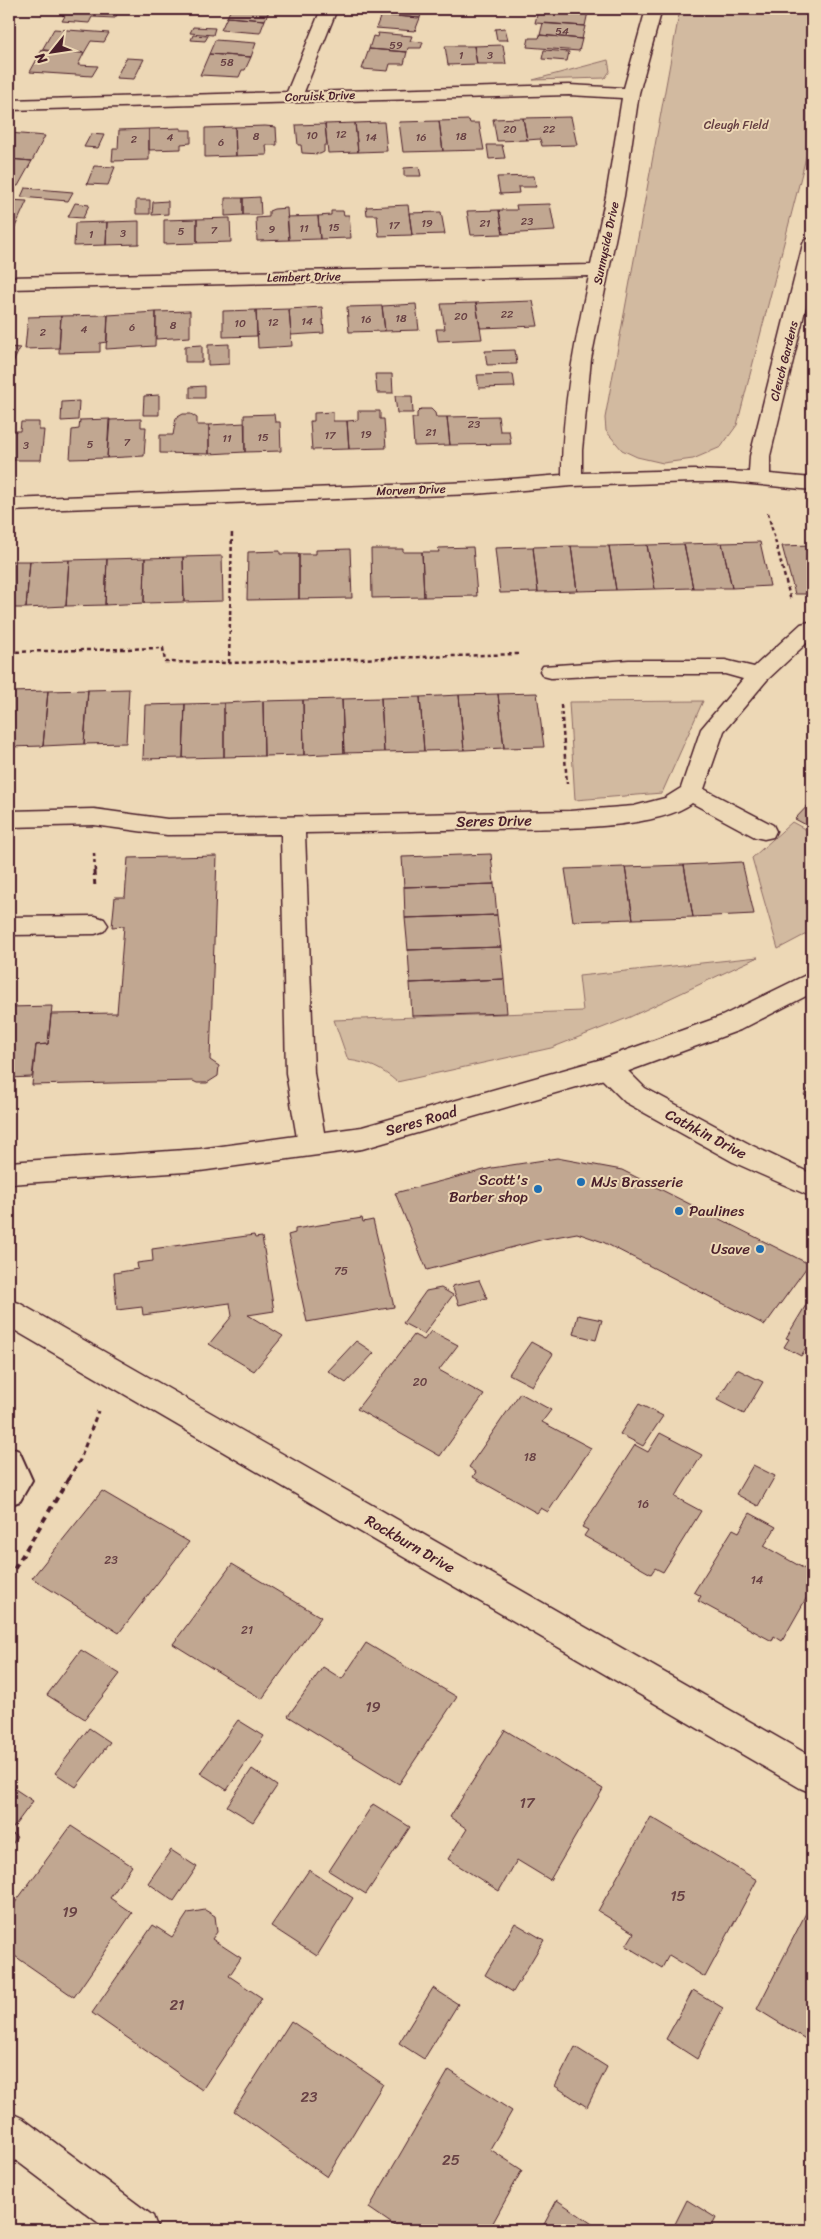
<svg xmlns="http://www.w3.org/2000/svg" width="821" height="2239" font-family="Sriracha,sans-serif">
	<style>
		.green { fill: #d2baa0; stroke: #8e6c66 }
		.building { fill: #c1a791; stroke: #4a1f2b }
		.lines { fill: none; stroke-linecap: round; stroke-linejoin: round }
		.service-casing { stroke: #4a1f2b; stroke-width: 4 }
		.minor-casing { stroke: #4a1f2b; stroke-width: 3 }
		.tertiary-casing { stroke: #4a1f2b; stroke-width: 3 }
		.path-far2 { stroke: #4a1f2b; stroke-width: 2.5; stroke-dasharray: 4 3; stroke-linecap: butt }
		.path-far1 { stroke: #4a1f2b; stroke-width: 3; stroke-dasharray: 5 4; stroke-linecap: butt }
		.path { stroke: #4a1f2b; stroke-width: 4; stroke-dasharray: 6 5; stroke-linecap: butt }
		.service { fill: #edd8b6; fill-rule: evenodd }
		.minor { fill: #edd8b6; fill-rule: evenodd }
		.tertiary { fill: #edd8b6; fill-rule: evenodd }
		.poi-dot { fill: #1f6fb2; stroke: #edd8b6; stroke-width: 2 }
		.labels { text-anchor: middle; stroke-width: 4; stroke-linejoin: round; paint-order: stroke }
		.far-number-label { font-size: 11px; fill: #684144 }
		.far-street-label { font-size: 12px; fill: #4a1f2b; stroke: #edd8b6 }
		.far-park-label { font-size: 12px; fill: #653e42; stroke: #edd8b6 }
		.number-label { font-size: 12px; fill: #684144 }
		.street-label { font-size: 15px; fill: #4a1f2b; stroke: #edd8b6 }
		.poi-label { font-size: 15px; fill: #4a1f2b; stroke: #edd8b6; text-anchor: end }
		.near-number-label { font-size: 15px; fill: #684144 }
	</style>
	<rect width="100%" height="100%" fill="#edd8b6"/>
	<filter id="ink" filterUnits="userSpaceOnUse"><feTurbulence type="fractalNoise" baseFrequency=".02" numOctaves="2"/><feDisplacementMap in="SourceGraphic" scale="10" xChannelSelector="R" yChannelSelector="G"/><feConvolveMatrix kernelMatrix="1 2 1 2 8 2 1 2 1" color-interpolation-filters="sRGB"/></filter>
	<g filter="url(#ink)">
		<path class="green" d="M680,9H812V134L737,425L721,447L693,459L663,463L637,457L622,450L606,431L605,418Z
			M608,60L610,71L605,78L533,80Z
			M703,701L662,793L575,800L569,702Z
			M792,822L812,833V931L778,949L752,858Z
			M758,957L630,1017L551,1048L397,1082C381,1068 369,1063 348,1060L334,1020L583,1011L579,976Z"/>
		<path class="building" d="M66,9H120L115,18L92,17L89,23L62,21L65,16L62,15Z
			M231,9H270L265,20L227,17Z
			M383,9H431L429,14H421L420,18L381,15Z
			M547,9L588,12L585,26L535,23L538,11L546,12Z
			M381,15L420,18L415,31L376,28Z
			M227,17L265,20L260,33L221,30Z
			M543,23L585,26L582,39L540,35Z
			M193,27L215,28L213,35L190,33Z
			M505,28L508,40H497L495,29Z
			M54,29L95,32L109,33L104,42L91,41L84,53L42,50Z
			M378,33L412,36L410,41L423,42L421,48H408L407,52L369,49L373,36L377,37Z
			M193,35L208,36L205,41L191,40Z
			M540,35L582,39L579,51L527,47L529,38H539Z
			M215,40L256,43L251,57L209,54Z
			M503,45L506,64H477L474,46Z
			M445,46H474L477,64L448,65Z
			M369,49L407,52L404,64H390L388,71L362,69Z
			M42,50L84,53L78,65L98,66L92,76L30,72Z
			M544,50L569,52L567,61L542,59Z
			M209,54L251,57L245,70H242L239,77L200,75Z
			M126,58L144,59L134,79L116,78Z
			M571,117L577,145L542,146L540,139L527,140L523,118Z
			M523,118L527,140L497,141L493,119Z
			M469,120L470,123H479L484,150L443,151L439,121Z
			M439,121L443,151L403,152L399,122Z
			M384,122L387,151L358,152L355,123Z
			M355,123L358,152L328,153L325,124Z
			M325,124L327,145H324V152L320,154L302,153L301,145H298L296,125Z
			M265,126L276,127L277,145H266L267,155L236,156L235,127Z
			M235,127L236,156L205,157V128Z
			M181,128V130H191V143L181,144V149L149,150V129Z
			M149,129V160L112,161L113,149H118L119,130Z
			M9,133L45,136L32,161L9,159Z
			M91,134L104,135L98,148L84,147Z
			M487,145H502L505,158L489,159Z
			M9,159L32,161L18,186H9Z
			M94,166L115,167L108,185L87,184Z
			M419,167L421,176H404V168Z
			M534,176L536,187H518L519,193L500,194L497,177Z
			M25,188L73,192L68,201L21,197Z
			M260,197L261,215H243V198Z
			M225,198H243V215L225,216Z
			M9,200L27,201L15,227H9Z
			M136,200H150V214H136Z
			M168,201V214L152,215L153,202Z
			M75,203L89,205L83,218L68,217Z
			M550,204L555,231L503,234L499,210H517L516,205Z
			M408,205L412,235L379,236L377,215H367L366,207Z
			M287,208L289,240L257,241L256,218L269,217V211L274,209Z
			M499,210L503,234L471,235L467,211Z
			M331,211H343L344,215H349L351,238L320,239L318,216L331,215Z
			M441,212L445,234L412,235L409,213Z
			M318,216L320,239L289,240L287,217Z
			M230,218L231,242L197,243V219Z
			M197,219V243L164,244V220Z
			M139,221V244L106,245L107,222Z
			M107,222L106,245L74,246L75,223Z
			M533,301L538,326L480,328L476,303Z
			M476,303L482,339L438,341L436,329H445L441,304Z
			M416,304L419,330L385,331L382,306Z
			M382,306L385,331L349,332L347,307Z
			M322,307L324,333L291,335L289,309Z
			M289,309L292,346L258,348L256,310Z
			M256,310L257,336L223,337V311Z
			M190,311V337L156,339V312Z
			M156,312L155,346L106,349L108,315Z
			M108,315L107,342L100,343V352L59,353L61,316Z
			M61,316L59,348L25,349L28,317Z
			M229,344V364L208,365V345Z
			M202,345V362H185V346Z
			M9,347L20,348L9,371Z
			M515,350L517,364L487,365L485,351Z
			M375,374H392L393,393H377Z
			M513,374L515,387L479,388L477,375Z
			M205,386V398H190V387Z
			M159,395V415H143L144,396Z
			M395,396H412L413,413H397Z
			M79,401L78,420L61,421L62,402Z
			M421,409H431L435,413L436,417H447L450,445L414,446L412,418H417V413Z
			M358,411H380V419H384L386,448L349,449L347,421L358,420Z
			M333,412V421H347L349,449L312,450L310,421H314V413Z
			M183,414H191L197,418V425H209V454L160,453V435H173L176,418Z
			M274,414L275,422H280L281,451L245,452L244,415Z
			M498,416L500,431H509L511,444L450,445L447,417Z
			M110,419L107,458L70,459L72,430L79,429L80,420Z
			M141,419V427H146L144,456L107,458L109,420Z
			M21,422H39V430H44L41,460H9V431H20Z
			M245,423V452L209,454V425Z
			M760,542L770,586L732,588L722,543Z
			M722,543L732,588H693L684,544Z
			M684,544L693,588L655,589L647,545Z
			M647,545L655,589L616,590L609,546Z
			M811,545L812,594H795L782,546Z
			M571,546H609L616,590L577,591Z
			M571,546L577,591L538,592L533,547Z
			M473,547L477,596L424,597L422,552H439L438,548Z
			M533,547L538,592L500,593L495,548Z
			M350,549L352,598L299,599V554H316V550Z
			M371,549H403V552H422L424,597L372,598Z
			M280,551V554H299V599L247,600L248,552Z
			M222,556L223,601L184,602L183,557Z
			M183,557L184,602L144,603L145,558Z
			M145,558L144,603L105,605L107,559Z
			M107,559L105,605L66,606L69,560Z
			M69,560L66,606L26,608L30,561Z
			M9,561H30L26,608H9Z
			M129,689L126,743L84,744L88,690Z
			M88,690L84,744L43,746L48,691Z
			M48,691L43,746L9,747V692Z
			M537,693L544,747L504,748L498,694Z
			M498,694L504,748L464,750L459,695Z
			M459,695L464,750L424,751L420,697Z
			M420,697L424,751L384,752L381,698Z
			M381,698L384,752L344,753L342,699Z
			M342,699L344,753L304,755L303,700Z
			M303,700L304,755L264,756L263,701Z
			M263,701L264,756L224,757V703Z
			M224,703V757L183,758L185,704Z
			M185,704L183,758L143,759L145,705Z
			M812,801V828L795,819Z
			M491,854L494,884L404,887L402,857Z
			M217,856L210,1060L219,1066L218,1076L207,1083H197L193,1081L32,1085L36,1045L48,1044L51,1014L117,1013L124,926L112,927L115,897H125L128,858Z
			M742,862L754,914L693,917L684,865Z
			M684,865L693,917L633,919L625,867Z
			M625,867L633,919L573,921L565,869Z
			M494,884L497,915L405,918L404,887Z
			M497,915L501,947L408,950L405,918Z
			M501,947L504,979L410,983L408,950Z
			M504,979L507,1013L412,1016L410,983Z
			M52,1006L48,1044L36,1045L32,1077L9,1078V1007Z
			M812,1084V1099L804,1095Z
			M557,1158L622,1170L809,1264L765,1325L603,1242L577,1233L544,1239L427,1270L395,1193L492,1168Z
			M362,1218L363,1222L373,1220L394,1307L307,1322L288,1235L295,1233V1229Z
			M254,1235L255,1238L262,1237L274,1311L248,1315L283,1336L254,1371L209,1344L232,1316L230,1303L143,1315L142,1307L117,1310L114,1273L138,1269L137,1263L153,1261L152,1249Z
			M479,1280L487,1298L459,1305L452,1286Z
			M441,1288L453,1295L424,1334L403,1323L426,1291Z
			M812,1295V1351L806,1348L801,1356L784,1347L789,1339L786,1338Z
			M578,1315L602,1320L596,1340L573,1334Z
			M431,1331L458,1345L439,1370L484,1395L440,1456L357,1409L414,1335L424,1340Z
			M356,1341L374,1353L346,1383L328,1371Z
			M531,1342L553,1354L532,1386L509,1374Z
			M737,1369L763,1382L744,1414L717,1400Z
			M520,1393L551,1410L542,1422L591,1448L548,1512L541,1508L537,1513L473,1477L476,1472L469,1467Z
			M639,1404L663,1416L643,1446L620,1434Z
			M660,1433L702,1455L675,1497L701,1511L663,1572L655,1568L651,1574L584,1536L588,1530L582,1527L635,1445L648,1452Z
			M753,1465L775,1476L758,1506L736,1494Z
			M102,1491L189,1542L119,1633L32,1578Z
			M750,1513L776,1527L764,1546L812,1573V1588L782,1641L774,1636L772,1641L698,1601L701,1596L694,1592L733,1529L739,1532Z
			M232,1564L321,1617L262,1699L173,1644Z
			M366,1643L457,1697L399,1784L288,1716L323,1667L342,1679Z
			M81,1650L120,1674L85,1719L47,1695Z
			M238,1720L264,1736L227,1790L200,1773Z
			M89,1728L110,1742L76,1787L55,1773Z
			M505,1730L603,1789L550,1880L517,1860L499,1891L448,1859L467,1829L450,1817Z
			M252,1769L277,1786L253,1822L227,1806Z
			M9,1785L33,1801L10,1832L17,1837L9,1849Z
			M373,1804L410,1827L366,1894L329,1871Z
			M651,1817L757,1880L705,1977L669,1955L662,1968L626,1946L634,1933L598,1911Z
			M71,1826L132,1866L110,1898L132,1913L74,1997L9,1952V1911Z
			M171,1850L197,1867L174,1901L148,1883Z
			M309,1870L353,1898L317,1956L271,1926Z
			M205,1910L215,1916L217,1932L212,1939L241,1958L229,1976L262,1998L202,2090L92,2013L153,1925L172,1937L188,1913Z
			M807,1911L812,1914V2043L757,2009Z
			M515,1923L544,1940L513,1992L485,1975Z
			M433,1988L458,2004L424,2059L399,2043Z
			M693,1990L723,2008L697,2059L666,2039Z
			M291,2021L383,2084L327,2177L234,2111Z
			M575,2047L607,2067L587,2107L555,2086Z
			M449,2070L512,2111L490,2149L522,2170L489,2230H401L369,2208Z
			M557,2200L601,2230H541Z
			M687,2200L716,2218L710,2230H672Z"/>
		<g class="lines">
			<defs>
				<path id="service" d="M9,1447L19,1451L32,1480L20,1501L9,1505Z"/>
				<path id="minor" d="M321,9H337L304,92L569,85L624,88L646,9H662L639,93L624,196L591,359L582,450V473L694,470L749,472L750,456L803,244L805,240L812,238V281L770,456V474L812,478V490L731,482H694L572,486L475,494L9,511V499L475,482L562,475C562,407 575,342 589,276L9,289V277L591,265L606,196L622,98L569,95L9,110V100L287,92Z
					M809,622L812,623V638L767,680L724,731L704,789L773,825L776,831L773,837L764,839L755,837L692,803C652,833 532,828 480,829C422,831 364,832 305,833L314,1073L326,1144L322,1152L312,1155L302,1152L298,1144L286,1073L281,834L167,835L94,825L9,827V811L94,809L167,819L570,811L634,806L665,798L681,788L701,729L743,679L725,674H629L551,678L543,676L540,671L543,666L629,660H725L754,667L801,624Z
					M95,916L104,919L108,925L104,931L95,934L9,935V917Z
					M608,1058L618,1061L645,1088L753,1146L812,1174V1197L733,1162L625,1102L598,1075L595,1068L598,1061Z
					M9,1300L19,1303L812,1757V1793L800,1788L9,1327Z
					M9,2112L22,2118L153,2216L158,2230H108L9,2155Z"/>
				<path id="tertiary" d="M812,972V993L740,1030L618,1075L362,1149L200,1171L9,1184V1162L200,1149L362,1127L602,1059L722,1016Z"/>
			</defs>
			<use href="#service" class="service-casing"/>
			<use href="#minor" class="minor-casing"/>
			<use href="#tertiary" class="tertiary-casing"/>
			<path class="path-far2" d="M768,513L791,601
				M9,652L163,648L165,662L229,663L518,654
				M229,663L232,531
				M561,705L567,784
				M94,853L95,872"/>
			<path class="path-far1" d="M94,871L95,889
				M68,1479L80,1460L98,1411"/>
			<path class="path" d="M9,1578L69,1478"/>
			<use href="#service" class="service"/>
			<use href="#minor" class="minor"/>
			<use href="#tertiary" class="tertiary"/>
		</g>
	</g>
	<g class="poi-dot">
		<circle cx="581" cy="1182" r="5"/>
		<circle cx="538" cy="1189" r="5"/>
		<circle cx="679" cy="1211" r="5"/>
		<circle cx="760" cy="1249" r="5"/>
	</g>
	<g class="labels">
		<g class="far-number-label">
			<text x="562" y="35">54</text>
			<text x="396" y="49">59</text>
			<text x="461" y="59">1</text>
			<text x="490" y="59">3</text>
			<text x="227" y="66">58</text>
			<text x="510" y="133">20</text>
			<text x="549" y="133">22</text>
			<text x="341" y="138">12</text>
			<text x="312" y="139">10</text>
			<text x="256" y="140">8</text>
			<text x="461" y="140">18</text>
			<text x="170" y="141">4</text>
			<text x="371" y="141">14</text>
			<text x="421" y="141">16</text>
			<text x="134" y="143">2</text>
			<text x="221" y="146">6</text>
			<text x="527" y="225">23</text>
			<text x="427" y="227">19</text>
			<text x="485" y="227">21</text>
			<text x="394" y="229">17</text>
			<text x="334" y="231">15</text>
			<text x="304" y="232">11</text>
			<text x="272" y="233">9</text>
			<text x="214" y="234">7</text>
			<text x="181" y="235">5</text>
			<text x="123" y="237">3</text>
			<text x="91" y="238">1</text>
			<text x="507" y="318">22</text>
			<text x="461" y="320">20</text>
			<text x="401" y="322">18</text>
			<text x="366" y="323">16</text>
			<text x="307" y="325">14</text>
			<text x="273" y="326">12</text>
			<text x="240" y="327">10</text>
			<text x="173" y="329">8</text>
			<text x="132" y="331">6</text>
			<text x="84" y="333">4</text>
			<text x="43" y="336">2</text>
			<text x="474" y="428">23</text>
			<text x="431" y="436">21</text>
			<text x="366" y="438">19</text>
			<text x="330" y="439">17</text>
			<text x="263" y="441">15</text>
			<text x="227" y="442">11</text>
			<text x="127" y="446">7</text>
			<text x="90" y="448">5</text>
			<text x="26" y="449">3</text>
		</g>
		<g class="far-street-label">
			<text transform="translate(320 96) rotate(-2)" y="4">Coruisk Drive</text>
			<text transform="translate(606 243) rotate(-78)" y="4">Sunnyside Drive</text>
			<text transform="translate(304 277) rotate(-1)" y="4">Lembert Drive</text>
			<text transform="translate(784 361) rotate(-76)" y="4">Cleuch Gardens</text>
			<text transform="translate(411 490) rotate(-2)" y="4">Morven Drive</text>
		</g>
		<g class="far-park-label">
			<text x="736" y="129">Cleugh Field</text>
		</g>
		<g class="number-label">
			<text x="341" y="1275">75</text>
			<text x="420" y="1386">20</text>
			<text x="530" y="1461">18</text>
			<text x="643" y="1508">16</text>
			<text x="111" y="1564">23</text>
			<text x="757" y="1584">14</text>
			<text x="247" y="1634">21</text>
		</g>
		<g class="street-label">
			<text transform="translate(494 821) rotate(-1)" y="5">Seres Drive</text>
			<text transform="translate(421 1121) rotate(-16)" y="5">Seres Road</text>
			<text transform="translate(706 1134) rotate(28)" y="5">Cathkin Drive</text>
			<text transform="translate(410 1544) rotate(30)" y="5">Rockburn Drive</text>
		</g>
		<g class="poi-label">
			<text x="528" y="1185">Scott's<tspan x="528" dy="17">Barber shop</tspan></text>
			<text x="591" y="1187" text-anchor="start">MJs Brasserie</text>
			<text x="689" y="1216" text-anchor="start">Paulines</text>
			<text x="750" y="1254">Usave</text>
		</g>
		<g class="near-number-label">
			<text x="373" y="1712">19</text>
			<text x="527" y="1808">17</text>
			<text x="678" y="1901">15</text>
			<text x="70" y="1917">19</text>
			<text x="177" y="2010">21</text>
			<text x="309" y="2102">23</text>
			<text x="451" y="2165">25</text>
		</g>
	</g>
	<rect width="821" height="2239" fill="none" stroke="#edd8b6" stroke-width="30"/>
	<rect x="15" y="15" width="791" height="2209" fill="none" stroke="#4a1f2b" stroke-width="2" filter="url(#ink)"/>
	<g transform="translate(52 52) rotate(240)" stroke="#edd8b6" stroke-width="4" paint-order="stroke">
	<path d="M0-4L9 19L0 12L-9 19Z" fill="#4a1f2b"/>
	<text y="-8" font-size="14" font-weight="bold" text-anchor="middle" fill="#4a1f2b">N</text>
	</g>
</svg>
